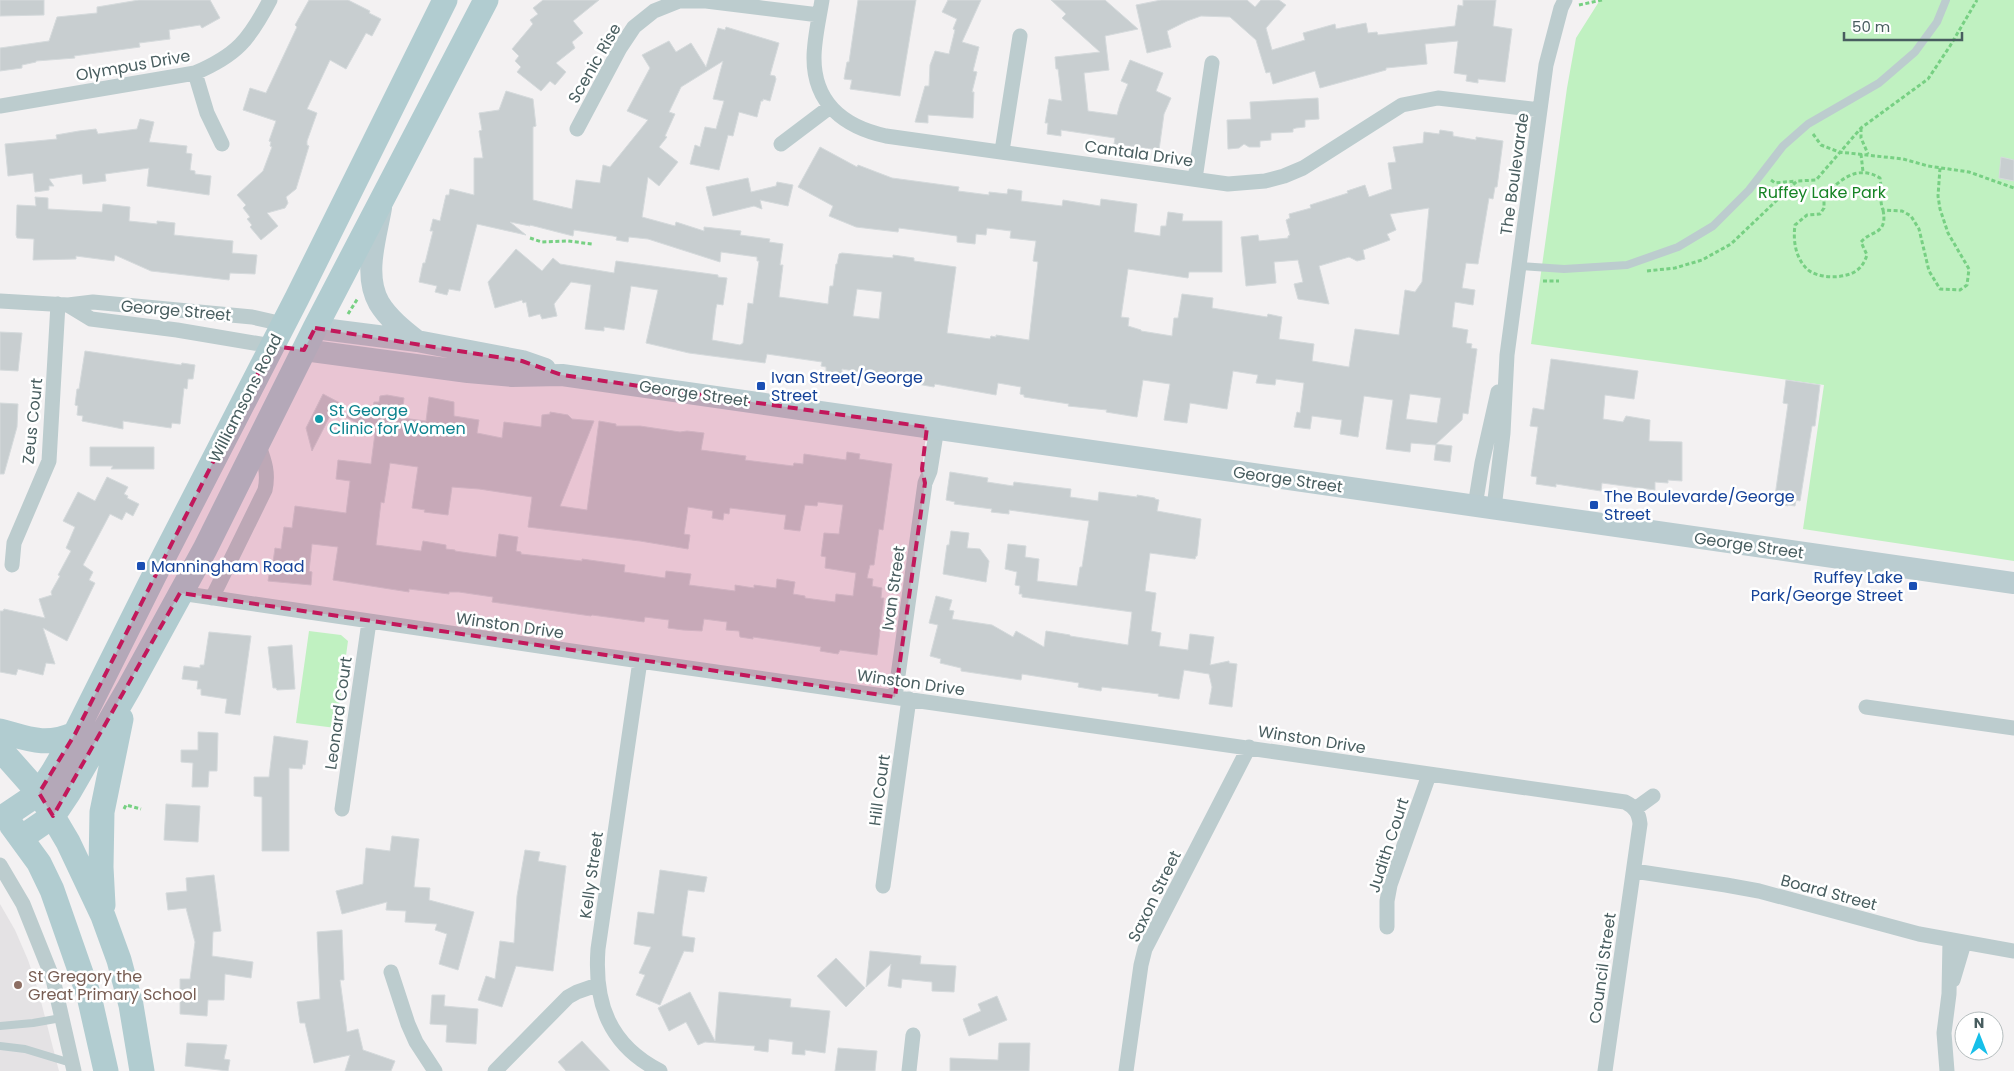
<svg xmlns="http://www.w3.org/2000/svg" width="2014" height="1071" font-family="Poppins,sans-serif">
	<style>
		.education { fill: #e4e2e4 }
		.green { fill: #c0f1c1 }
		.building { fill: #c8ced0; stroke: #d5dadc; fill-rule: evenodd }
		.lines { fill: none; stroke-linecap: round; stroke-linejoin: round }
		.path { stroke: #77d083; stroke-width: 3; stroke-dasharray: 4 2.5; stroke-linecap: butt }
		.service { stroke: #bcccce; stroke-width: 8 }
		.minor { stroke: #bcccce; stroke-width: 15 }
		.secondary { stroke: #baccd0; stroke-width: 22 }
		.primary { stroke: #b1ccd0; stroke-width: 25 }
		.marked { fill: #c2185b; fill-opacity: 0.2; stroke: #c2185b; stroke-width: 4; stroke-dasharray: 10 6; stroke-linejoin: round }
		.transit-dot { fill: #1a4fb4; stroke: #fff; stroke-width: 2 }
		.culture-dot { fill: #0f9aa8; stroke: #fff; stroke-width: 2 }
		.education-dot { fill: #8d6e63; stroke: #fff; stroke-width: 2 }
		.labels { text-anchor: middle; stroke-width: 5; stroke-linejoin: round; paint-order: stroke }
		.street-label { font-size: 16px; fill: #485d5f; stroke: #fff }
		.park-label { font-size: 16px; fill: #168425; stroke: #fff }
		.transit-label { font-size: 16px; fill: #164399; stroke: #fff; text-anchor: start }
		.culture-label { font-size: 16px; fill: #0d838f; stroke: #fff; text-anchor: start }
		.education-label { font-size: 16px; fill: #785e54; stroke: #fff; text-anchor: start }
	</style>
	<rect width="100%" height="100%" fill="#f3f1f2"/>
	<path class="education" d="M0,904L15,930L28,960L38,990L59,1071H0Z"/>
	<path class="green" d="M1600,0H2014V561L1803,529L1824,385L1531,344L1567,88L1576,38Z
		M309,631L341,635L348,641L336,728L296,723Z"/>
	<path class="building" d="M0,0H44V15L0,16Z
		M139,0H210L220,18L202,28L200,25L169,30L170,39L139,43L140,47L74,56L75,58L36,61V62L22,65V68L0,71V48L49,41L57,17L97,13V7Z
		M309,0H348L370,11L369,13L381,19L372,36L366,33L346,69L330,60L307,109L317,113L307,141V145L309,146L296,189L286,197L288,203L285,208L267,213L278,226L261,240L250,227L252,225L247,219L250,217L243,208L246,205L237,195L263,171L272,147L270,146L271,142L269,141L276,121L243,110L250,88L266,93L297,27L295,25Z
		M543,0H599L573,21L583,33L572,42L575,48L556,63L566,72L555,85L550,81L541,91L517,72L521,67L515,61L519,56L512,49L533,24L530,20L538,14L533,8Z
		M858,0H916L900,96L850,89L852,80L844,79L847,62H849Z
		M948,0H981L962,42L979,47L973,71L977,72L972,92H974L973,118L928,115V123L915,122L925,86H929L930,65L935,51L949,54L955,30L953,29L957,19L942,12Z
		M1051,0H1105L1138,29L1105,36L1109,70L1084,73L1088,111L1117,115L1120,104L1128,84L1121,81L1130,60L1163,73L1156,91L1171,98L1164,114L1159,150L1114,144L1115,138L1061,130V136L1047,134L1048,123H1045L1049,99L1062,101L1058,69H1056L1055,57L1100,52L1062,18L1066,14Z
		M1161,0H1247L1255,7L1261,0H1279L1286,5L1266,28L1272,50L1305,40L1303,33L1335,24L1336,29L1366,23L1368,33L1377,32L1378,35L1455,26L1458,5L1463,6V0H1496L1493,26L1512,29L1505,82L1478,79V83L1466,81L1467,75L1454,73L1458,41L1425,44L1427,64L1386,68V70L1320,88L1315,71L1273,84L1270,72L1266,73L1256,40L1230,17L1201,16L1187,21L1167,31L1171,47L1147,53L1136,5Z
		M726,27L779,43L770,75L775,76L776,79L770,101L763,99V101H761L757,117L739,112L733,136L728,135L719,170L690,164L695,145L700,147L705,127L716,129L724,101L713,99L723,61L681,87L669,112L675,114L665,136L667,137L659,147L678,162L659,186L648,177L642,217L675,226L676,222L704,231V227L741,231L740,235L770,239L769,242L783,244L780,265H783L779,297L828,304L830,286H833L836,264H837L839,254L842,253L893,258V255L914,258V261L956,267L947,333L990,339L991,336L996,337V335L1029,340L1038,262L1033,261L1036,241L1010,238L1011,231L987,228L986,235L976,234L975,244L957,242V236L899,228L898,232L856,227L829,216L833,206L798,187L820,147L857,167L858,165L892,178L959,187L958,191L989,195V192L1007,194L1008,189L1022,191L1021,201L1062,206L1063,200L1100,206L1101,199L1137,204L1134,232L1160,236L1161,226H1166L1168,212L1183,214L1182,221H1222V272H1189L1188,278L1128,269L1121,317L1129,318L1128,326L1141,330V331L1172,336L1174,318H1178L1182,294L1213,298L1212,308L1267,317L1268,314L1282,317L1279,339L1314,344L1312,361L1349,367L1355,329L1399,335L1405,290L1415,292L1422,282L1429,208L1390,214L1396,230L1387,234L1390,240L1363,250L1365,259L1357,261L1349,257L1319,266L1329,304L1298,299L1294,284L1303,282L1298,260L1274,262L1276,283L1246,286L1241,237L1258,235L1259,241L1288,238V236L1290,235L1286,220L1290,218L1289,214L1311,208L1310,205L1348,193L1347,191L1365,185L1369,197L1392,189L1388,163L1396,162L1393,147L1423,143L1424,132L1439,134L1440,130L1453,132V136L1476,140V137L1503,141L1497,187H1495L1493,199L1489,198L1478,264L1466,263L1462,288L1475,290L1473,305L1455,302L1452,327L1468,330L1466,343L1472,344L1471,348L1477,349L1468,414L1463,413L1462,420L1436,444L1452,446L1450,462L1434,460L1436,445L1411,443L1410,452L1386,449L1393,400L1364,396L1358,437L1340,434L1342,420L1312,416L1310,429L1294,427L1297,412L1300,413L1304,383L1276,379L1275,385L1256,383L1258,375L1233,371L1227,409L1190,403L1187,423L1164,420L1170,384L1143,380L1137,417L1106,412L1107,410L1068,406L1069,404L1024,397V395L1020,394L1021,387L998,383L996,395L935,384L934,387L917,384V382L842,369V374L826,372V367L821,366L822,362L767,354L765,363L689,353L646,343L658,290L631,286L624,330L604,327V331L585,329L591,285L571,282L554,304L557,316L542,319L540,314L529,317L526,302L523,303L522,300L495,308L488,282L516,249L542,271L553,258L560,264L614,273L616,261L718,275V277L727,278L723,305L717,304L716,308L712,340L740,345L743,343L748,303L753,304L759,261H757V257L721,252L720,262L648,239L629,237L628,242L616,240L617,237L613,236L574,230L573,236L530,225V226L510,222L526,235L477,224L460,291L449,289L447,295L435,292L437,286L419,282L423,263H425L433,231H430L433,219L440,221L446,195H449L450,189L474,195V158H483L479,131L482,130L479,113L499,110L506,91L533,99L536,126L533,127V200L572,209L576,180L600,183L603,165L610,167L648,120L627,111L650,68L642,55L669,41L676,52L691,43L706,67L718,28L725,30ZM857,289L882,292L879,319L853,316ZM1410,394L1441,398L1437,423L1406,419Z
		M1318,98L1319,119L1305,120V127L1296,128L1293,129V132L1271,133V140L1260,141V147H1249L1244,144L1239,148L1228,149L1227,120L1251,119L1250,102Z
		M140,119L154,122L149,142L187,146L186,153L192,154L190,170L195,171V174L211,176L209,195L147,186L149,168L105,174L106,181L83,184L82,174L49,179L54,186H49V190L35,192L33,173L8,176L5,144L57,139L56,135L79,131L96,129L98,134L137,129Z
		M2001,157L2014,160V181L1999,178Z
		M748,178L751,192L776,186L777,182L793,185L788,206L760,200L762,209L754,206L713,216L706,187Z
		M35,197L48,198V209L102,212L103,204L130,207L129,221L157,224V221L175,223L174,235L233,241L232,253L257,255L255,274L230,273L229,280L151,271L115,255L114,261L76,256V259L33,260L34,239L17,238L16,235L17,205L36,206Z
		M0,332L22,333L18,371L0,370Z
		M85,351L181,365L182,363L195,365L193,379H188L187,389L184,388L180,424L172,423L171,428L123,421V429L82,421L83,416L77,415L78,406L75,405L77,389H79Z
		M1551,359L1638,371L1634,399L1605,395L1603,419L1623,422L1626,416L1650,420L1649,441L1682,442V481L1668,480V483L1655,482V490L1602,483L1601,491L1556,484V487L1536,484L1537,477L1531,476L1538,427L1530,426L1533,408L1544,410Z
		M1786,380L1820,385L1815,426H1812L1800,501L1796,500L1795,506L1788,505V506L1774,503L1788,404L1783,403Z
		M323,394L342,404L335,418L330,416L312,451L306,428Z
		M387,395L404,398L402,418L426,421L429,397L454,402V416L479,420L477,433L502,438L504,422L541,427L542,415L550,414V412L568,415L572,419L594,421L560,506L587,510L599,421L616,424V426H640L680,432L687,431L704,433L701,450L746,456L745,460L793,466L794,463L803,464L804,454L846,460L847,452L860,454L859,459L892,464L883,530L879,529L874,565H870L867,578L873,579L872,586L882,588L881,598H884L877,655L840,650L838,654L820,651L821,647L753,637V639L740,637L739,631L726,630L727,622L704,619L702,631L683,630L668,628L669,620L645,617L644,622L592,615L591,616L492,602L493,597L459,592H449V594L409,589V592L333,580L338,547L312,544L309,571L312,572L311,585L268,581L271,562H273L275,548L281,549L284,527L292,528L295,506L346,513L350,481L336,479L338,460L371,464L375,433L346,417L353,404L372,414L374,402H379L380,396ZM390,463L418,467L412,508L425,510L424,512L448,515L452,487L479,489L532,497L528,527L640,541L688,549L690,535L684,534L688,507L713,511L712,518L723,520L724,513L729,514L730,508L786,515L784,529L800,531L805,505L817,506L818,502L843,505L839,534L824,533L821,556L826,557L825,568L856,573L853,596L836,594L835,602L805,598V596L793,594L795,582L777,579L776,588L754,585V588L735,585V591L689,585L691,574L666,571L665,578L624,572L625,565L582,559V561L521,554V552L516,551L518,537L499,534L496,557L455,551V550L446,549V545L423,541L421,551L376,545L381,502L384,503Z
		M0,403L18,404L17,427L4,474H0Z
		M90,447H154V469H111L113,466H90Z
		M950,472L988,478L987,482L1013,486L1014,482L1071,489L1070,497L1098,501L1099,492L1137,497V495L1155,498V499L1159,500L1157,511L1201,519L1197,556H1196L1195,559L1150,553L1145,591L1156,593L1151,631L1161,633L1159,646L1188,650L1190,634L1214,637L1210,665L1229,661V663L1237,664L1232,707L1209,704L1212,687L1209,674L1184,670L1179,699L1158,696L1159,694L1102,687L1101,691L1078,687L1079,683L1022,674L1021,680L961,671V668L940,663L941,659L930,656L938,625L929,623L936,596L952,600L949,610L954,611L952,619L992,625L1013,637L1016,631L1044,647L1046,631L1070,635V636L1128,645L1132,612L1022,597V594H1019L1020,586L1015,585L1017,572L1005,569L1008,544L1026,546L1025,557L1039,559L1037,581L1077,586L1080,567H1082L1089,521L1009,510V514L991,512L992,509L954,504L955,502L946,500Z
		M107,477L128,487L124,494L128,496L127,498L139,504L133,516L126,512L122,520L110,514L83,565L93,572L89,580L95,583L67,641L43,628L55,664L46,663L43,675L18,669L16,675L0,672V611H3L4,609L45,618L39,599L52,595L51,592L60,576L58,575L71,551L66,548L75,527L63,521L78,492L95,501Z
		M951,531L969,533L967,548L980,549L989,561L986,582L943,574L947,545H949Z
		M209,632L251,636L240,715L225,713L227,699L201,695V689H197L198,681L182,679L184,666L200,668V665H204Z
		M292,645L295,689L277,690L276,688H273L268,647Z
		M198,732L218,733L217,771H209L208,787H192L193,763L181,762V750H198Z
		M274,736L308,741L305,765L303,764L302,769L289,768V851H262V797L254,796V777H269Z
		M166,804L200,806L198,842L164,840Z
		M392,836L419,839L414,887L430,888L429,900L474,912L458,970L439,964L447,934L435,930L437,924L405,922L406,911L386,910L387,902L342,914L336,891L363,884L366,848L390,851Z
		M525,850L540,852L538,861L566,866L553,971L516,966L502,1007L478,1000L486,976L495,979L500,941L514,943L517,896Z
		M660,870L707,877L704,892L688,890L682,931V936L695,938L693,952L684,951L660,1005L636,995L645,975L639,973L651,947L634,944L638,912L654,914Z
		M214,875L221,931L213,932L212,956L253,962L251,978L225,974L224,1000H208L207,1016L180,1014V979H190L195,942L186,908L168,910L166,893L187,891L186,878Z
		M342,930L344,980H340L347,1032L358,1029L363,1050L395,1061L391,1071H345L350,1055L314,1063L305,1023H300L297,1002L320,999L317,932Z
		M870,951L921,956L920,964L956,966L954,992L932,991V982L902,979L901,988L888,986L891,964L866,987Z
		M836,958L865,988L846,1007L817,976Z
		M690,992L715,1041L719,992L791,999L790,1007L830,1011L825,1053L805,1050V1055L792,1054L793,1042L769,1039L768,1052L754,1050L755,1046L705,1042L698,1045L686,1022L669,1031L658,1008Z
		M432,995H445L444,1006L478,1009L476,1044L446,1042L447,1025L430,1024Z
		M997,996L1007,1020L969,1036L963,1019L981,1011L978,1004Z
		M582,1041L610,1071H566L558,1062Z
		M187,1043L227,1045L224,1059L230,1060L228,1071L185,1066Z
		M999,1043H1030L1029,1071H950V1058L998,1060Z
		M838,1048L877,1051L875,1071H835Z"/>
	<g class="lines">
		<path class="path" d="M1579,5L1602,0
			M1861,128V138L1868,154
			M1813,134L1821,145L1839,152L1903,159L1928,166L1969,172L2014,188
			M1861,154L1863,172
			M1771,180L1775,183L1796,181
			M1883,210C1888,235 1871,230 1861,242L1867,255C1865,261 1862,267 1856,271C1844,279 1818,279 1807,269C1795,257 1793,240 1795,225L1807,215L1820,214L1824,208V196C1840,180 1857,164 1880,178C1882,189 1879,200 1883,210L1902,211L1911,216L1919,229L1929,271L1940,289L1960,290L1967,285L1969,269L1948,233L1940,209L1938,196L1940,168
			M530,238L542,242L568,241L592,244
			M1647,271L1675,268L1702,260L1731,244L1797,181L1816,180L1861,128L1928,79L1950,46L1977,0
			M1543,281H1559
			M348,314L358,298
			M124,809L126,805L141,809"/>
		<path class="service" d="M1519,266L1564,269L1627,265L1678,247L1713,226L1749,190L1783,146L1808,124L1879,83L1915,52L1937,22L1946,0
			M0,1026L33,1023L61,1018
			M0,1046L25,1049L71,1063"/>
		<path class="minor" d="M822,0C819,19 814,39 814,58C814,104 845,127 886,136L1228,184L1265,181L1284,176L1303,168L1402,105L1438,98L1540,110
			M195,73L207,113L222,144
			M0,106L195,73C237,55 249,40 270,0
			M577,129L620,48L634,27L654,11L679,1H706L819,15
			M781,144L830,107
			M1002,151L1020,36
			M1195,179L1212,63
			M0,301L68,305L93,302L252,317L283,324
			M68,305L91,319L177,330L272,346
			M1475,506L1482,463L1498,392
			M1494,508L1503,433L1507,355L1546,65L1561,8L1565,0
			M12,565L14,543L49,461L58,304
			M180,593L640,661L1625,802C1635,807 1639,813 1640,824L1605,1071
			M212,598L265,490C269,472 264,460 258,443
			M640,661L598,949C594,1003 609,1045 660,1071
			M895,697L925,483L930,471L937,428
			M1866,707L2014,728
			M342,809L369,622
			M1635,809L1653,796
			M0,865L23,904L53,979L74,1071
			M1634,871L1726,885L1759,891L1919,934L2014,951
			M883,886L909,699
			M1387,927V901L1390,885L1429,775
			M391,972L408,1024L416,1042L435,1071
			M1953,980L1964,943
			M495,1071L568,997L577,992L597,985
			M909,1071L913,1035
			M1126,1071L1141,965L1145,949L1249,747
			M1947,1071L1944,1033L1949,994L1950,940"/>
		<path class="secondary" d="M381,208C376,237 363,275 379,303C388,318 403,330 417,341
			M315,328L417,341L522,361L545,369
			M304,350L468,372L512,376L562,375L2014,583"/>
		<path class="primary" d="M0,731C29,739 45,747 75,734
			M0,749L39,793L68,842L103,916L119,960L131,1005L142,1071
			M5,816L39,793L53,772L75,734L156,572L297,298L445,0
			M12,826L39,863L52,890L89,996L106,1071
			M21,838L53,816L69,792L129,688L205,549L315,328L486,0
			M103,905L101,867L102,812L121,719"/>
	</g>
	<path class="marked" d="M315,328L522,361L562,375L927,427L922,469L925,483L895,697L180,593L53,816L39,793L75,734L272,346L304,350Z"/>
	<g class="transit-dot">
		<rect x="756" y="381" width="10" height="10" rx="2.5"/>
		<rect x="1589" y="500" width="10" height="10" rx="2.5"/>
		<rect x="136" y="561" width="10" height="10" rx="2.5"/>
		<rect x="1908" y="581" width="10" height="10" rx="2.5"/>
	</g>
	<circle class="culture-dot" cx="319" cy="419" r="5"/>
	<circle class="education-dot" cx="18" cy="985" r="5"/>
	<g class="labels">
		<g class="street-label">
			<text transform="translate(594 63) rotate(-60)" y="6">Scenic Rise</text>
			<text transform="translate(133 65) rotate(-10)" y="6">Olympus Drive</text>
			<text transform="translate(1139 153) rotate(8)" y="6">Cantala Drive</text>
			<text transform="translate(1514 174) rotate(-82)" y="6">The Boulevarde</text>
			<text transform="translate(176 310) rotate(5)" y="6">George Street</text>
			<text transform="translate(694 393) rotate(8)" y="6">George Street</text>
			<text transform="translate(245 398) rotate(-63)" y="6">Williamsons Road</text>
			<text transform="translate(32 421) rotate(-84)" y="6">Zeus Court</text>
			<text transform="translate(1288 479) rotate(8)" y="6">George Street</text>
			<text transform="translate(1749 545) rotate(8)" y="6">George Street</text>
			<text transform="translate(893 588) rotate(-82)" y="6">Ivan Street</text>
			<text transform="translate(510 625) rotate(8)" y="6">Winston Drive</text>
			<text transform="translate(911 682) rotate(8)" y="6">Winston Drive</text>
			<text transform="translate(338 713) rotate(-82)" y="6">Leonard Court</text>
			<text transform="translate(1312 739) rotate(9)" y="6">Winston Drive</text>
			<text transform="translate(879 790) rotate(-82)" y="6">Hill Court</text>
			<text transform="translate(1388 845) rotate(-72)" y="6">Judith Court</text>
			<text transform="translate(591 875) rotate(-82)" y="6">Kelly Street</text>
			<text transform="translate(1829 892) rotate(15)" y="6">Board Street</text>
			<text transform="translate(1154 896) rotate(-64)" y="6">Saxon Street</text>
			<text transform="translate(1602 968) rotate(-82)" y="6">Council Street</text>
		</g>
		<g class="park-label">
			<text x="1822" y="198">Ruffey Lake Park</text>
		</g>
		<g class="transit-label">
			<text x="771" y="383">Ivan Street/George<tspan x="771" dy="18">Street</tspan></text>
			<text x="1604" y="502">The Boulevarde/George<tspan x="1604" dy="18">Street</tspan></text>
			<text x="151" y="572">Manningham Road</text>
			<text x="1903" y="583" text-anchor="end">Ruffey Lake<tspan x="1903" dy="18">Park/George Street</tspan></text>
		</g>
		<g class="culture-label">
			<text x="329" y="416">St George<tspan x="329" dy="18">Clinic for Women</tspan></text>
		</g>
		<g class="education-label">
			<text x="28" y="982">St Gregory the<tspan x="28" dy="18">Great Primary School</tspan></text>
		</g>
	</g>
	<g transform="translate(1979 1036)"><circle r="24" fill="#ffffff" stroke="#b6bebf"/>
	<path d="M0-4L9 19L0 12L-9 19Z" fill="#16bfe9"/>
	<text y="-8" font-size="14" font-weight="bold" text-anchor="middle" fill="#485d5f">N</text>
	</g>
	<path d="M1844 32v8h118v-8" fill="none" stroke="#485d5f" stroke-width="2.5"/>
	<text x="1852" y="32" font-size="15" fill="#485d5f" stroke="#ffffff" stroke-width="4" paint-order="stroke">50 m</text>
</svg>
